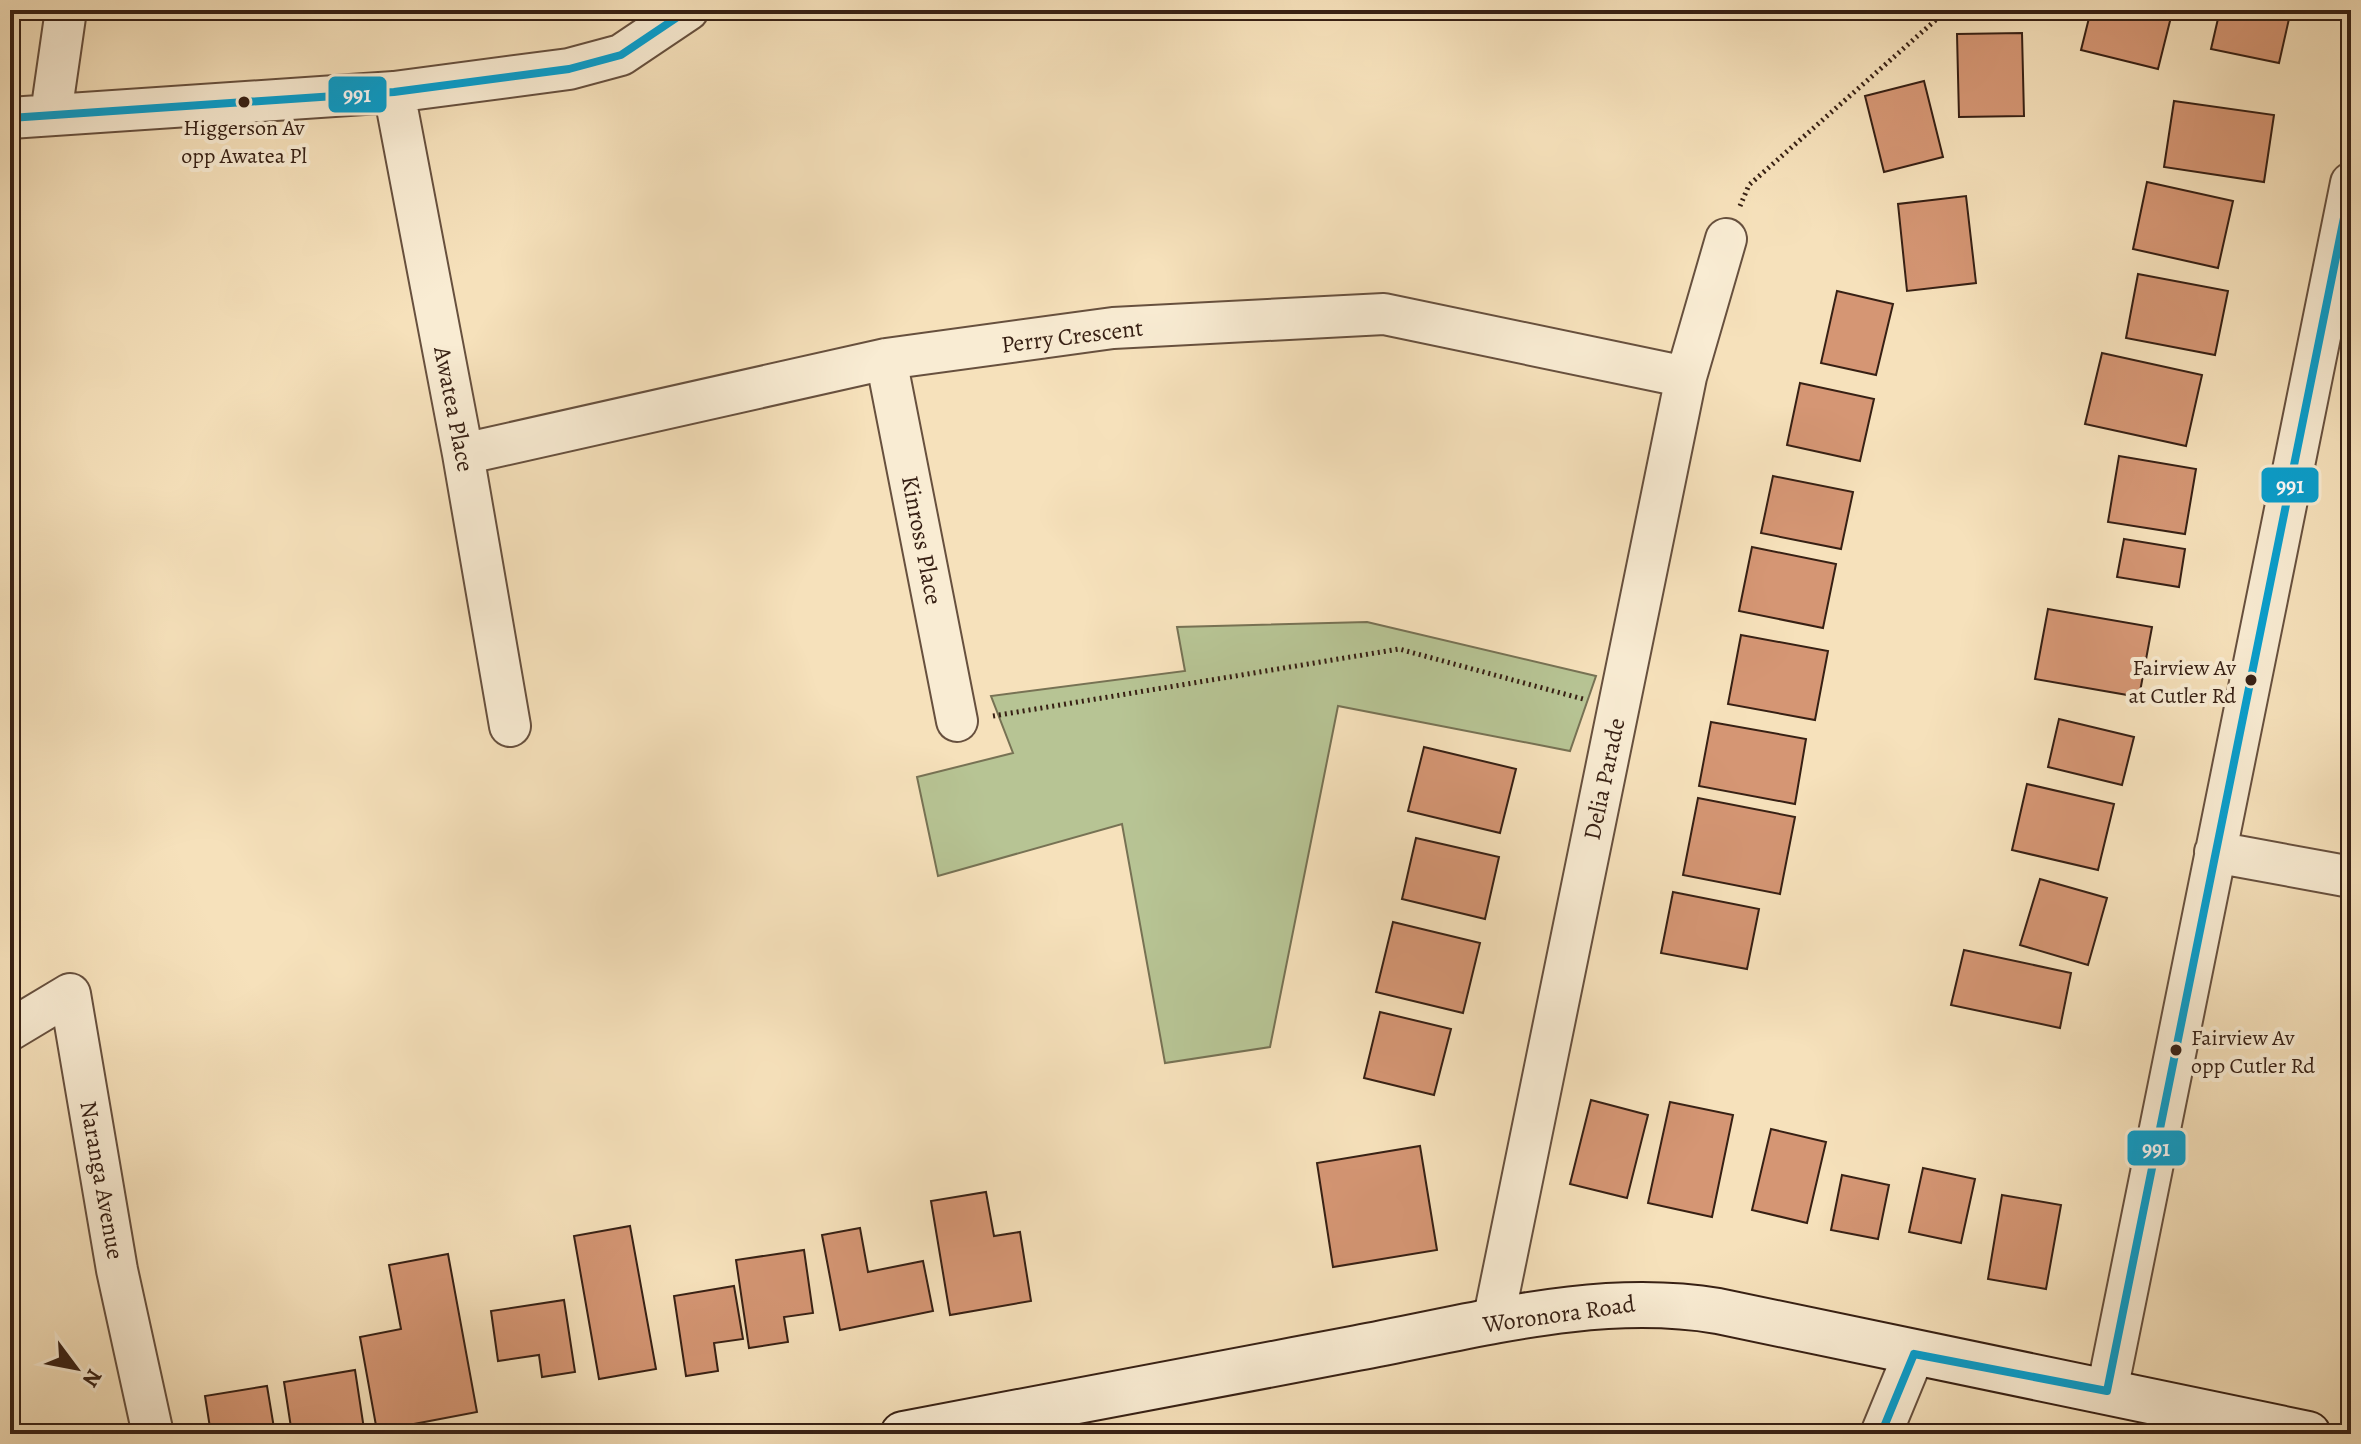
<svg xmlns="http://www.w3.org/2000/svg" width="2361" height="1444" font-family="Alegreya,serif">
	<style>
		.green { fill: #b7c494; stroke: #777254; stroke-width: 2 }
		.building { fill: #d59674; stroke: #372014; stroke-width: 2 }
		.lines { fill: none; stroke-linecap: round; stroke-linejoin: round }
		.street-casing { stroke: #67503e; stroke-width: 44 }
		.secondary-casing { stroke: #372014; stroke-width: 48 }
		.path { stroke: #372014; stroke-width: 5; stroke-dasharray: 2 4; stroke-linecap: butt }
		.street { stroke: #f9ecd3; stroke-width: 40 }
		.secondary { stroke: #f9ecd3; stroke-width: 44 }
		.bus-1-casing { stroke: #f9ecd3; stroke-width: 14 }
		.bus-1 { stroke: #089fce; stroke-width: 8 }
		.bus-dot { fill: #372014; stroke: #f9ecd3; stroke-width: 3 }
		.labels { text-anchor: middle; stroke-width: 8; stroke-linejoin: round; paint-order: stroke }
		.bus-label { font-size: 22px; fill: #372014; stroke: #f9ecd3 }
		.street-label { font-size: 24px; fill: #372014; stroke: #f9ecd3 }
		.line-badge { stroke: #f9ecd3; stroke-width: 3 }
		.badge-label { font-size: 22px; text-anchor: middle; font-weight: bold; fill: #fff }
	</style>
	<rect width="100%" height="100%" fill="#f6e1bb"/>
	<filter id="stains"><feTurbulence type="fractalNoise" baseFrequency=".0025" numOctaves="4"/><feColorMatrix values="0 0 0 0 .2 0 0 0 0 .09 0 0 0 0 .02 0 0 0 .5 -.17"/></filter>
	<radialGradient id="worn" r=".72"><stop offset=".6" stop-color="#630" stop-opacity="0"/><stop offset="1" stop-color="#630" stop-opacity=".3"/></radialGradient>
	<path class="green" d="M1367,622L1596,676L1570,751L1338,706L1270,1047L1165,1063L1122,824L938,876L917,777L1013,753L991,696L1185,671L1177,627Z"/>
	<path class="building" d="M2091,10H2141L2171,17L2158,69L2081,50Z
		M2220,10H2291L2279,63L2211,49Z
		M2022,33L2024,116L1959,117L1957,34Z
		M1924,81L1943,157L1884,172L1865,96Z
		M2174,101L2274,115L2264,182L2164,167Z
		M2147,182L2233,201L2218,268L2133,249Z
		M1966,196L1976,283L1907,291L1898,204Z
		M2138,274L2228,291L2215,355L2126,338Z
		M1837,291L1893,304L1876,375L1821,363Z
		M2102,353L2202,375L2186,446L2085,424Z
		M1800,383L1874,399L1860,461L1787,445Z
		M2119,456L2196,469L2185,534L2108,522Z
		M1773,476L1853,492L1841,549L1761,533Z
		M2124,539L2185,549L2179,587L2117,577Z
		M1752,547L1836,564L1823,628L1739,611Z
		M2048,609L2152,627L2139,697L2035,679Z
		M1741,635L1828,651L1815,720L1728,704Z
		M2059,719L2134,737L2122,785L2048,767Z
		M1711,722L1806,739L1795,804L1699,786Z
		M1424,747L1516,769L1500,833L1408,811Z
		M2027,784L2114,804L2098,870L2012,850Z
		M1698,798L1795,817L1780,894L1683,875Z
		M1416,838L1499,857L1485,919L1402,899Z
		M2040,879L2107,898L2088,965L2020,945Z
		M1673,892L1759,909L1747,969L1661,953Z
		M1393,922L1480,943L1463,1013L1376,992Z
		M1964,950L2071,973L2060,1028L1951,1005Z
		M1380,1012L1451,1029L1434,1095L1364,1078Z
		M1591,1100L1648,1115L1627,1198L1570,1184Z
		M1670,1102L1733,1115L1712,1217L1648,1203Z
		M1771,1129L1826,1142L1807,1223L1752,1210Z
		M1420,1146L1437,1250L1333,1267L1317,1163Z
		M1923,1168L1975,1179L1961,1243L1909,1232Z
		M1842,1175L1889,1185L1878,1239L1831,1230Z
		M986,1192L994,1236L1020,1232L1031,1301L950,1315L931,1201Z
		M2002,1195L2061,1205L2046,1289L1988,1279Z
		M630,1226L656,1369L599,1379L574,1236Z
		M860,1228L868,1272L923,1261L933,1311L840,1330L822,1235Z
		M804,1250L813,1313L784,1317L788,1342L749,1348L736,1260Z
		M448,1254L477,1412L377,1431L360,1337L401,1329L389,1265Z
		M734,1286L743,1339L714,1343L718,1371L686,1376L674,1296Z
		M564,1300L575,1372L542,1377L539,1355L498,1361L491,1311Z
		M355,1370L364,1429L332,1434H292L284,1382Z
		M267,1386L275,1434H211L205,1396Z"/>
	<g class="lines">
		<defs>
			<path id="street" d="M394,92L463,454L510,726
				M51,114L66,10
				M10,118L394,92L569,69L621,55L688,10
				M886,359L957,721
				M463,454L886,359L1113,328L1384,314L1686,377
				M2215,852L2351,877
				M10,1030L70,994L117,1270L153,1434
				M1493,1322L1686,377L1726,239
				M2107,1391L2351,183
				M1881,1434L1914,1354"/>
			<path id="secondary" d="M903,1434C1055,1405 1206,1377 1357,1348C1476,1326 1597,1291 1718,1311L2308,1434"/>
		</defs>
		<use href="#street" class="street-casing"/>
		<use href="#secondary" class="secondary-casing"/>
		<path class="path" d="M1740,206L1749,185L1947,10
			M993,716L1399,649L1583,699"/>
		<use href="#street" class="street"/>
		<use href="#secondary" class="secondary"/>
		<defs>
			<path id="bus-1" d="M10,118L394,92L569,69L621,55L688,10
				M1914,1354L2107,1391
				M2107,1391L2351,183
				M1881,1434L1914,1354"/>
		</defs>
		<use href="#bus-1" class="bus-1-casing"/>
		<use href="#bus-1" class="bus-1"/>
	</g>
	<g class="bus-dot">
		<circle cx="244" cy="102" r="7"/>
		<circle cx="2251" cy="680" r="7"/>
		<circle cx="2176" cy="1050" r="7"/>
	</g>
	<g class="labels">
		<g class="bus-label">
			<text x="244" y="135">Higgerson Av<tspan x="244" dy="28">opp Awatea Pl</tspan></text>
			<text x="2236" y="675" text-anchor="end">Fairview Av<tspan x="2236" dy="28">at Cutler Rd</tspan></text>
			<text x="2191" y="1045" text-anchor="start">Fairview Av<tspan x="2191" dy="28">opp Cutler Rd</tspan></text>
		</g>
		<g class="street-label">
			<text transform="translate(1072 336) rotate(-7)" y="8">Perry Crescent</text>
			<text transform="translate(454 409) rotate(79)" y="8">Awatea Place</text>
			<text transform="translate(922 540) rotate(79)" y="8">Kinross Place</text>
			<text transform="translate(1604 779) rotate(-78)" y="8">Delia Parade</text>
			<text transform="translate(102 1180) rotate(80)" y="8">Naranga Avenue</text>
			<text transform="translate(1559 1314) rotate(-8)" y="8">Woronora Road</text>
		</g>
	</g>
	<g class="line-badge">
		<rect x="327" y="75" width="61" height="39" rx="8" fill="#089fce"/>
		<rect x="2260" y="466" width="60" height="38" rx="8" fill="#089fce"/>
		<rect x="2126" y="1129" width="61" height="38" rx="8" fill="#089fce"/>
	</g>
	<g class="badge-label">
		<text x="357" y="102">991</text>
		<text x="2290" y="493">991</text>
		<text x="2156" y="1156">991</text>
	</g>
	<rect width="2361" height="1444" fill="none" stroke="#f6e1bb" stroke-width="40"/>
	<rect x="12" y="12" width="2337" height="1420" fill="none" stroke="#372014" stroke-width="4"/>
	<rect x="20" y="20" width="2321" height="1404" fill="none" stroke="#372014" stroke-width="2"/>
	<g transform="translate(76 1368) rotate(122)" stroke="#f9ecd3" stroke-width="6" paint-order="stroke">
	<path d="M0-6L14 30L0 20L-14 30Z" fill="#372014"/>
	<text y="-12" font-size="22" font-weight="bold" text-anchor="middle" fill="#372014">N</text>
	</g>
	<rect width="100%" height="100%" filter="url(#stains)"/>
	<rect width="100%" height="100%" fill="url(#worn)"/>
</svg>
